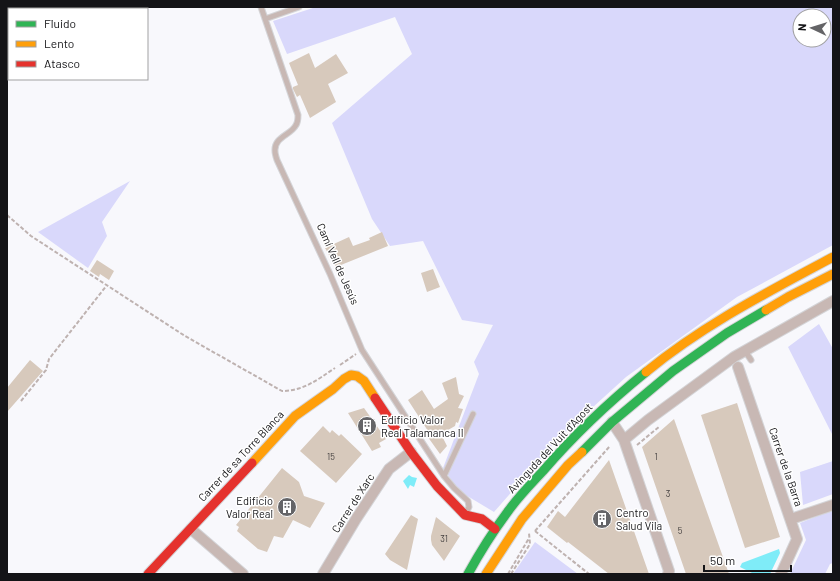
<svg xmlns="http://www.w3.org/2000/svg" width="840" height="581" font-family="Barlow,sans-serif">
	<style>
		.green { fill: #d9d8fb; fill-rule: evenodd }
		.water { fill: #7fecf8 }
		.building { fill: #d7c9bc }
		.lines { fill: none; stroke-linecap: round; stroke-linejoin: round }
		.lane-casing { stroke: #d4d4d7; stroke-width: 7 }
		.street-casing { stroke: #d4d4d7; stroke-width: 12 }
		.fast-casing { stroke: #d4d4d7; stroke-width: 11 }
		.slow-casing { stroke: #d4d4d7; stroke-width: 11 }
		.jam-casing { stroke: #d4d4d7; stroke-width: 11 }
		.path { stroke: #beb2b0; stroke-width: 2; stroke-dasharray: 4 2; stroke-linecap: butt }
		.lane { stroke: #c8b8b4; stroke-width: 5 }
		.street { stroke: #c8b8b4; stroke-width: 10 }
		.fast { stroke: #30b455; stroke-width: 9 }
		.slow { stroke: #ff9f0a; stroke-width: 9 }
		.jam { stroke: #e5322d; stroke-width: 9 }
		.labels { text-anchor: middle; stroke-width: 3; stroke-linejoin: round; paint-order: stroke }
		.number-label { font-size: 9px; fill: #454140 }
		.street-label { font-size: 11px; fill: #141417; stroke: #fff }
		.poi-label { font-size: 11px; fill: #141417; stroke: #fff; text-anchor: start }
	</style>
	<rect width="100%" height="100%" fill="#f8f8fc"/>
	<path class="green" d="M316,7H833V245L737,297L626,377L558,439L494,512L459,491L443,468L479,374L474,362L493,325L462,320L423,241L390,246L372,219L332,123L412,54L395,17L287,54L273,21ZM800,16H824V40H800Z
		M130,181L102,222L107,236L88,268L38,232Z
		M819,324L833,349V436L788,347Z
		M833,461V494L803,505L800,472Z
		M833,510V563L830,564L825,574H790L806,540L800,523Z
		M535,542L578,574H513Z"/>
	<path class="water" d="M409,475L412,477L417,478L414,487L410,485L408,489L403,481Z
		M779,549L780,553L770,574H754L740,567L742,563Z"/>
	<path class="building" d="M309,53L315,68L336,54L348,73L328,84L336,102L310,118L300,95L297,97L293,89V87L298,85L289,63Z
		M382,232L388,246L336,267L325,248L349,237L353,246L370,240L369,238Z
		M97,260L114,271L109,280L100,274L99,277L90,271Z
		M433,269L440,287L427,292L421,273Z
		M30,360L43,371L7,412V388Z
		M456,377L459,394L464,396L458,408L463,409L458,423L456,422L455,426L441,434L447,446L440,454L425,433L428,431L408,400L422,390L434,409L448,399L442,383Z
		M737,403L780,537L745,548L701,415Z
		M364,408L386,439L379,443L381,447L372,451L348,413Z
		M674,419L729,574H686L642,447Z
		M323,426L330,433L332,430L339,436L341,434L362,454L336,483L300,451Z
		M609,460L649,574H609L568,542L567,543L547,527L558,511L565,517Z
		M282,468L299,482L304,496L325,503L310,528L293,520L283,538L274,536L267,552L258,549L237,531L239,527L236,525Z
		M411,515L418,519L407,570L390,560L385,554Z
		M436,517L460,536L444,561L432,545L431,540V536Z"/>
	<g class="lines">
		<defs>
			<path id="lane" d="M261,7L298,115C298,119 298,122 296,125C291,135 274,137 275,151C275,154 276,157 277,160L330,274L362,350L444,476L454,488L468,501L469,507L466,513
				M265,19L299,7
				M745,351L751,360
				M444,476L473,414"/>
			<path id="street" d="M738,367L797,539L781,574
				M612,422L624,440L669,571L668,574
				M624,440L648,420L734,357L833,301
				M791,519L833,505
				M191,529L243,574
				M323,574L356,519L389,469L411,452"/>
			<path id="fast" d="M582,452L612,422L673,371L727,333L766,310
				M468,574C480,552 494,530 509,510C519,496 531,484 543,471C574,435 609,402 646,372"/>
			<path id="slow" d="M766,310L788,297L833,274
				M646,372C703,325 768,292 833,257
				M252,463L295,416L333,389L344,379L351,375L357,376L364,381L375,398
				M486,574L522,519L568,465L582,452"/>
			<path id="jam" d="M375,398L411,452L437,486L465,515L482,519L495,529
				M148,574L252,463"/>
		</defs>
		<use href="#lane" class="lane-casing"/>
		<use href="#street" class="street-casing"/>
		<use href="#fast" class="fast-casing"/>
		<use href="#slow" class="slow-casing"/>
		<use href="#jam" class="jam-casing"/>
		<path class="path" d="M7,215L31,236L185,336L282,391C303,391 317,380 335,368
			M340,365L356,354
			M21,401L46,370L49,359L107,285
			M637,445L660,426
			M535,531L610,446
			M535,531L589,574
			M508,574L529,538
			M511,574L530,544L529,533"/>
		<use href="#lane" class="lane"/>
		<use href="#street" class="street"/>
		<use href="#fast" class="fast"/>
		<use href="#slow" class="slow"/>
		<use href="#jam" class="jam"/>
	</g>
	<defs>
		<symbol id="building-disc" viewBox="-11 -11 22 22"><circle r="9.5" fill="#646467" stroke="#fff"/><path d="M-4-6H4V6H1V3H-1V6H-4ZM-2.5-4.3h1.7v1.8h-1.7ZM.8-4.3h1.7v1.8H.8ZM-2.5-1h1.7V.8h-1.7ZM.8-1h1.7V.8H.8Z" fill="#fff"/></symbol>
	</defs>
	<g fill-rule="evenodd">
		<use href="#building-disc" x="356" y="415" width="22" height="22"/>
		<use href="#building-disc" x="276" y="496" width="22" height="22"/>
		<use href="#building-disc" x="591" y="508" width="22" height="22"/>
	</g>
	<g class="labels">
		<g class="number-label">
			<text x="331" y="460">15</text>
			<text x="656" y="460">1</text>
			<text x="668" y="497">3</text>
			<text x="680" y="534">5</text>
			<text x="444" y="542">31</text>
		</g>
		<g class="street-label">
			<text transform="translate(338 264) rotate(66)" y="4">Camí Vell de Jesús</text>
			<text transform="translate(550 448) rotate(-47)" y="4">Avinguda del Vuit d'Agost</text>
			<text transform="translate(241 456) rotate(-47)" y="4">Carrer de sa Torre Blanca</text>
			<text transform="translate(786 467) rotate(71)" y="4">Carrer de la Barra</text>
			<text transform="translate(353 503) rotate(-57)" y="4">Carrer de Xarc</text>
		</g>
		<g class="poi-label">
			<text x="381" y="424">Edificio Valor<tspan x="381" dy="13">Real Talamanca II</tspan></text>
			<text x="273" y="505" text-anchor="end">Edificio<tspan x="273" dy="13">Valor Real</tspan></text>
			<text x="616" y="517">Centro<tspan x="616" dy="13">Salud Vila</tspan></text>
		</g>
	</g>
	<rect width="840" height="581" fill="none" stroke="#141417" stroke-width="16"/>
	<rect x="8" y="8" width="140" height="72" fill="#ffffff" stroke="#a1a1a2"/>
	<rect x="16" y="21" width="20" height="6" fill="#30b455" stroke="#a1a1a2"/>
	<text x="44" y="28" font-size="12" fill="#141417">Fluido</text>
	<rect x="16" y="41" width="20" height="6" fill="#ff9f0a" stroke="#a1a1a2"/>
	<text x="44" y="48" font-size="12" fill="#141417">Lento</text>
	<rect x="16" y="61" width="20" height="6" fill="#e5322d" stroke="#a1a1a2"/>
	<text x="44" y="68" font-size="12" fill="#141417">Atasco</text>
	<g transform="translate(812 28) rotate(274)"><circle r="19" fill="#ffffff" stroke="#a1a1a2"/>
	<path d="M0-3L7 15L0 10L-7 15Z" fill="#646467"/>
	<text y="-6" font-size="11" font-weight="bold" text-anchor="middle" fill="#141417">N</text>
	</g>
	<path d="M704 565v6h87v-6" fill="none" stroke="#141417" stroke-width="2"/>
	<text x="710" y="565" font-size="12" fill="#141417" stroke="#ffffff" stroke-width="3" paint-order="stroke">50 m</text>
</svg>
